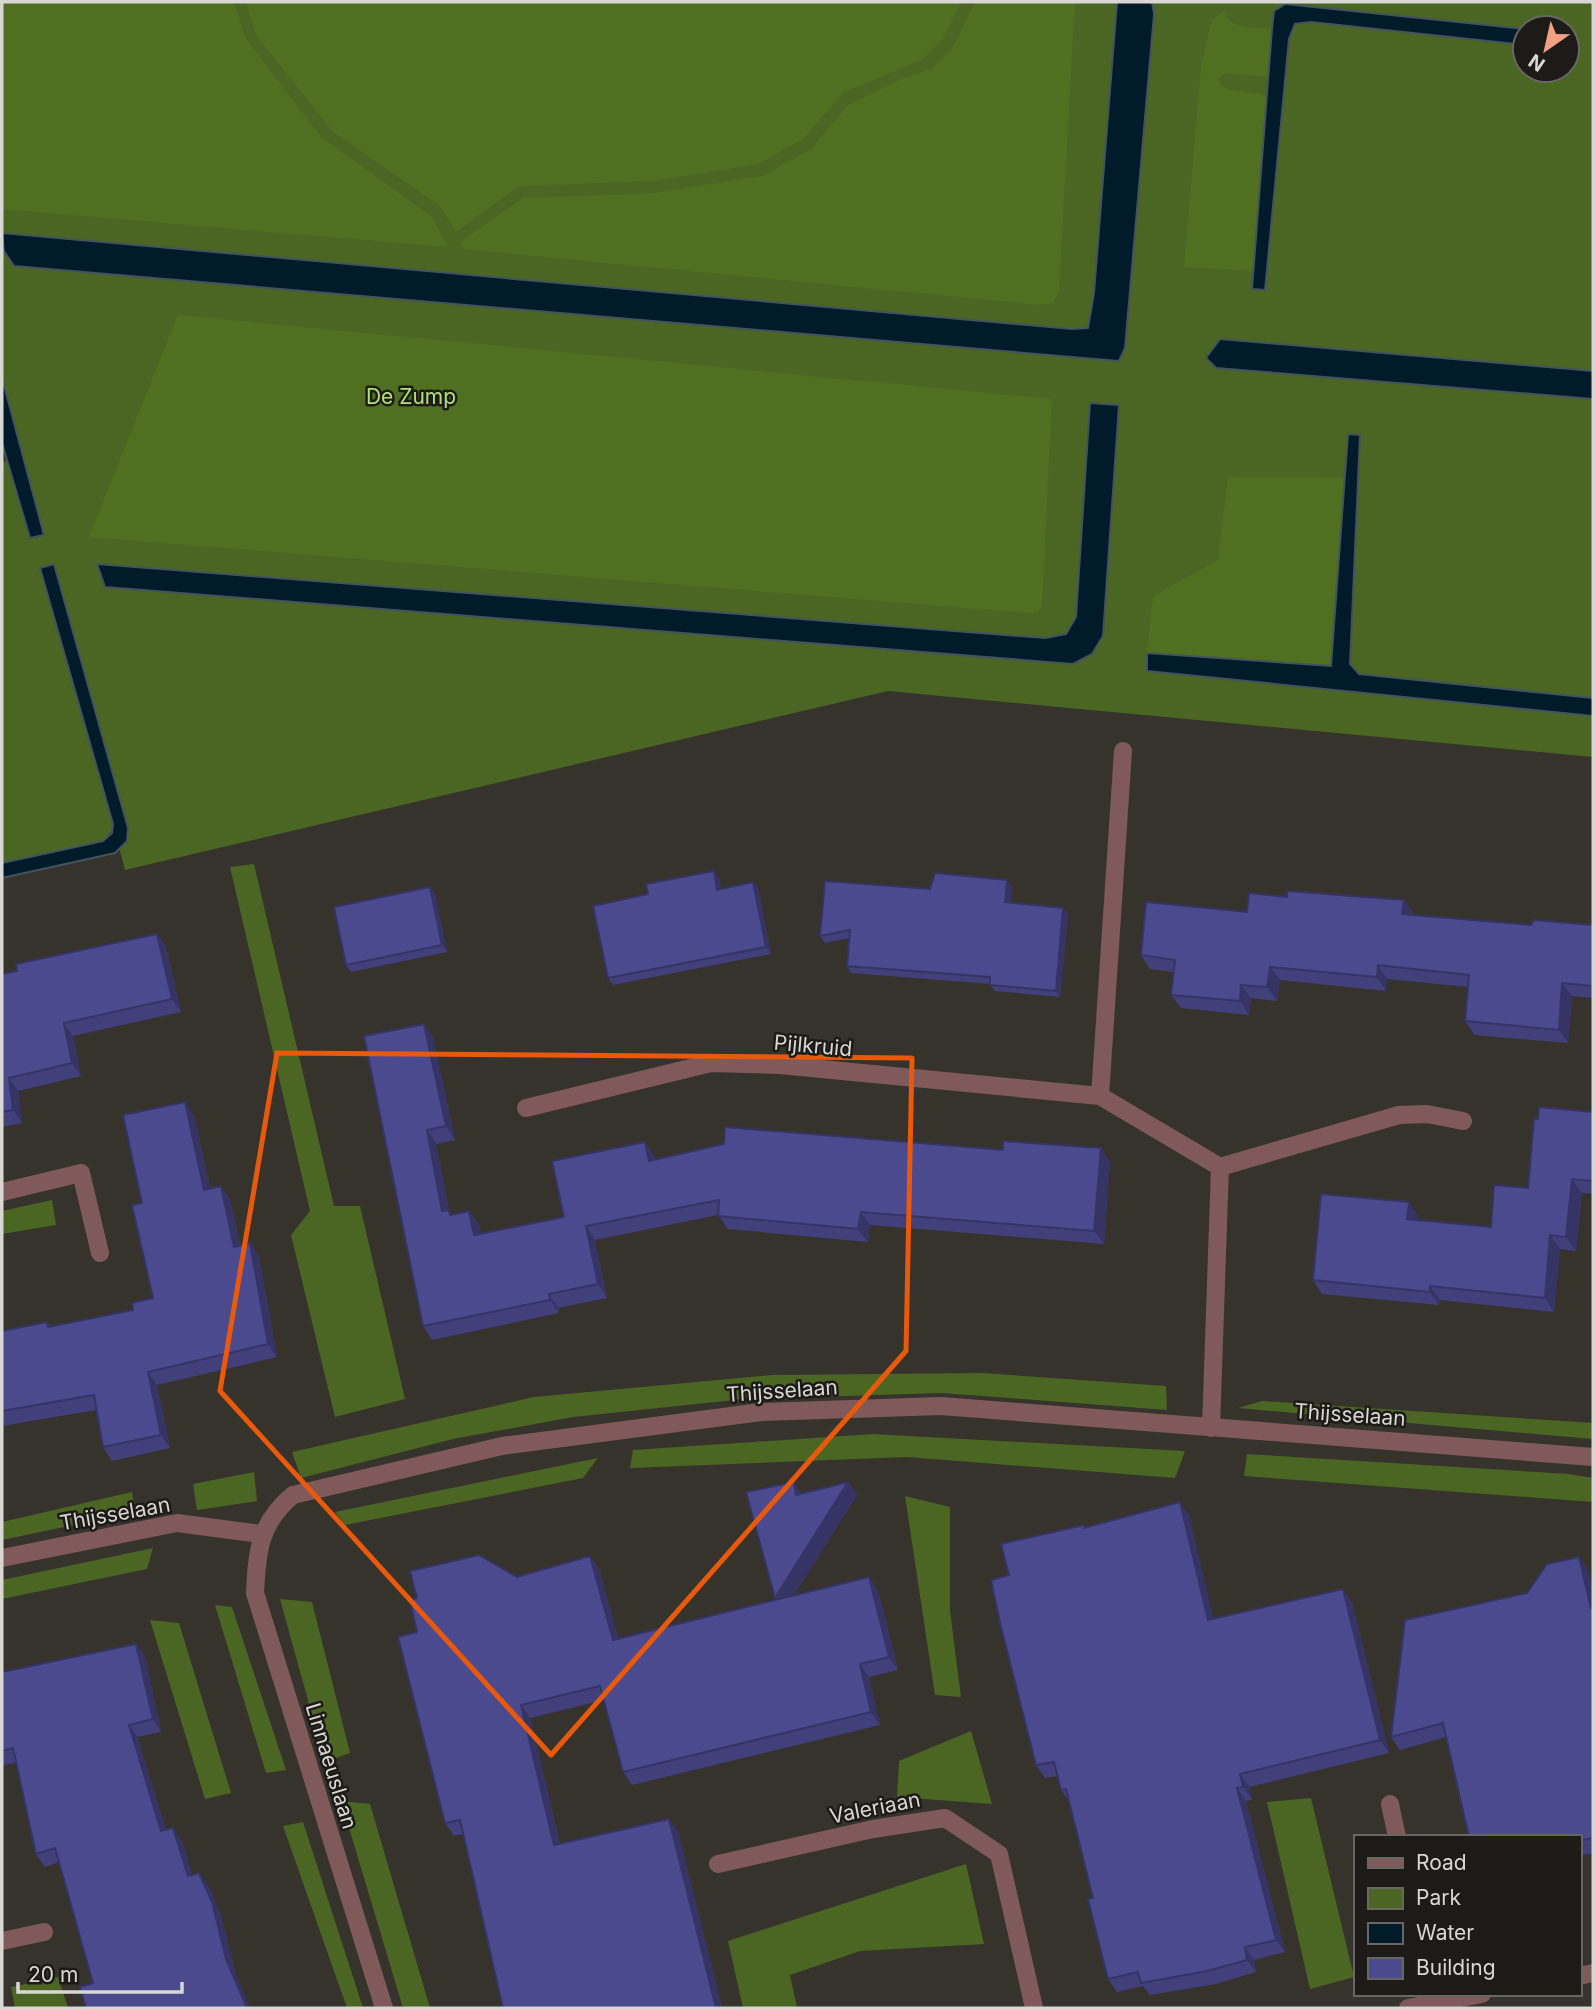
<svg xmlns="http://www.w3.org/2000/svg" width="1595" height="2010" font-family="Inter,sans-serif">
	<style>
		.green { fill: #4b6623; fill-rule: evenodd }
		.forest { fill: #506f20 }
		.water { fill: #011b2a; stroke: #42535d; stroke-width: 2 }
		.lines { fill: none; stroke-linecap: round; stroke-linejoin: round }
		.minor { stroke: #805a5a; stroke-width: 18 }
		.wall { fill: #41407b }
		.shaded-wall { fill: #353464 }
		.building { fill: #4c4a8f; stroke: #353464; stroke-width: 2 }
		.marked { fill: none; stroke: #e8590c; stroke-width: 5; stroke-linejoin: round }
		.labels { text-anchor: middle; stroke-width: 5; stroke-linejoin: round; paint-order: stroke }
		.park-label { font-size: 21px; fill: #b2e077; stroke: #1c1b18 }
		.street-label { font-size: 21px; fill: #d9d7d3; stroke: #1c1b18 }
	</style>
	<rect width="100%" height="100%" fill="#36332c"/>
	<path class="green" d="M2,2H1593V757L888,691L125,870L114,828L103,841L2,863V462L7,461L30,538L2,401ZM1525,28H1567V70H1525ZM45,567L90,740L40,568Z
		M254,864L334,1206H360L405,1399L335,1417L291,1235L310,1211L230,867Z
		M52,1200L56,1225L2,1234V1211Z
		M981,1373L1166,1386L1167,1410L942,1393L744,1399L573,1417L453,1439L301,1478L292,1452L534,1397L772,1375Z
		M1262,1401L1593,1423V1439L1238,1408Z
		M873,1434L1185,1451L1175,1478L907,1457L630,1468L633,1450Z
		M1247,1454L1569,1474L1593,1478V1502L1244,1476Z
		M598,1458L583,1478L345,1525L335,1512Z
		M254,1472L257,1501L197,1510L193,1484Z
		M132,1492L135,1512L2,1540V1522Z
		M905,1496L950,1507V1611L961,1697L935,1695Z
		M153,1548L147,1569L2,1599V1580Z
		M280,1599L312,1602L350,1753L325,1762Z
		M215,1605L232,1607L286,1770L266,1773Z
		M150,1620L179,1623L231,1793L205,1799Z
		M971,1731L992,1804L897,1797L899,1761Z
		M1311,1798L1354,1977L1310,1989L1267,1802Z
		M341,1801L370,1804L430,2008H403Z
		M303,1822L363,2008H347L283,1826Z
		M966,1864L984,1944L860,1951L790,1975L797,2008H743L728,1941Z
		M58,1977L68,2008H15L11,1987Z"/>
	<path class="forest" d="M2,2H234L245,37L321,137L431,216L448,247L2,209Z
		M246,2H961L942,40L923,59L843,93L804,138L759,164L653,181L519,186L456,232L440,206L333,132L256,35Z
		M975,2H1075L1059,291L1053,303L1040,305L464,249L460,242L523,198L654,193L762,176L811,149L848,105L903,78L931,69L953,47Z
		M1224,11C1229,30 1256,27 1272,29L1268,77L1226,73L1219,78L1220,84L1229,90L1267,95L1253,271L1184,267L1201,65L1212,20Z
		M178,315L1052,399L1042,604L1038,612L1029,613L89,537Z
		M1228,477L1344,478L1331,667L1147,653L1153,596L1218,560Z"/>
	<path class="water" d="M1117,2H1152L1154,14L1125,348L1119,361L14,266L4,251L2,233L1072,329L1088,328L1094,293Z
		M1285,4L1525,29V45L1311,22L1295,24L1289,39L1265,290L1252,289L1272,29L1274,11Z
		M1220,339L1593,371V399L1216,368L1206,358Z
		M2,378L44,535L30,538L2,443Z
		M1090,403L1119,405L1103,636L1092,654L1073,664L105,587L97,564L1045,638L1066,634L1076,617Z
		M1348,434L1360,435L1350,664L1359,674L1593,698V716L1147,671V653L1331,666Z
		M54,564L128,828L127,841L115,853L2,878V863L103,841L112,833L113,824L40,568Z"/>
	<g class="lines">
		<path class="minor" d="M1100,1096L1123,751
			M526,1108L711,1063L780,1065L1100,1096L1220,1167L1211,1428
			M1220,1167L1399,1115L1427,1114L1463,1121
			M2,1192L81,1173L100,1253
			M2,1558L177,1523L261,1534
			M1390,1804L1397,1837
			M718,1864L873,1829L945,1818L999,1854L1034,2008
			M2,1941L44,1932
			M1579,1976L1593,1973
			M384,2008L255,1593C257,1552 259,1523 293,1495L502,1446L761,1412L941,1406L1593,1457
			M1408,2008L1482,1994"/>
	</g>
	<path class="wall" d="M719,878L721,889L753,882L758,889L771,954L613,985L608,978L648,894Z
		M1007,880L1012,887L1010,903L1063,908L1068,915L1060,997L995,991L990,984L851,973L847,966L849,938L825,943L820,936Z
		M435,894L447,952L351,972L346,965Z
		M1287,897L1404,900L1413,913V915L1531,925H1593V998L1572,996L1568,1043L1475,1035L1465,1021L1468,987L1387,979L1386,991L1280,980L1277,1001L1251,998L1249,1015L1181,1008L1171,995L1173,972L1150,969L1141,955Z
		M157,934L166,947L181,1012L73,1036L81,1076L18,1091L22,1123L2,1127V974Z
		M364,1036L433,1037L455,1140L436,1144L449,1210L452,1215L479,1224L481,1233L564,1217L645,1142L654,1156L655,1159L1101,1148L1110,1162L1104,1244L870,1225L868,1242L728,1229L718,1215L595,1240L607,1298L558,1308L559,1313L432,1340L423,1326Z
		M1593,1112V1194L1582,1193L1576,1251L1560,1249L1554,1312L1440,1300L1439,1305L1322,1294L1313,1280L1409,1202L1418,1216V1220L1491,1227L1528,1188L1538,1119Z
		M194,1115L210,1188L230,1199L240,1245L250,1243L259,1256L277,1357L157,1385L170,1448L112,1461L103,1447L96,1410L2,1426V1331L47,1322L51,1327L133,1310L153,1298L142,1203Z
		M848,1482L857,1495L794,1595L878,1590L898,1670L869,1677L880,1725L632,1785L623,1772L604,1700L530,1718L560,1844L678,1832L722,2008H503L463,1834L454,1836L445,1823L417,1632V1598L517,1577L590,1556L599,1569L618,1638L776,1600L775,1598L801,1493Z
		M1189,1515L1213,1619L1352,1602L1389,1753L1249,1787L1252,1800L1246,1801L1285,1952L1254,1960L1256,1972L1216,1984L1150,1995L1143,1986L1117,1992L1108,1979L1093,1898L1069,1801L1061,1790L1058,1776L1045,1778L1036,1765L1009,1575L1085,1528Z
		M1579,1557L1588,1570L1593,1593V1853L1579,1856V1837L1446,1737L1400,1750L1391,1737L1527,1593Z
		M136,1644L145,1656L161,1732L137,1737L166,1830L182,1841L192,1875L208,1885L221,1915L235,1972L93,1983L59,1862L45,1867L36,1854L16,1762L2,1766V1672Z"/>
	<path class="shaded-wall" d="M714,871L719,878L722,897L717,890Z
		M1007,880L1012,887L1010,909L1005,902Z
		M753,882L758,889L771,954L766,947Z
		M430,887L435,894L447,952L442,945Z
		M1404,900L1413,913L1412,928L1402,914Z
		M1063,908L1068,915L1060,997L1056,991Z
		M157,934L166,947L181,1012L172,999Z
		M1378,965L1387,979L1386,991L1377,977Z
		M1270,967L1280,980L1277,1001L1267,987Z
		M1562,983L1572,996L1568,1043L1559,1030Z
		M1241,985L1251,998L1249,1015L1240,1001Z
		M64,1023L73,1036L81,1076L72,1063Z
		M424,1024L433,1037L455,1140L446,1126Z
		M9,1078L18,1091L22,1123L13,1110Z
		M185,1102L194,1115L213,1203L204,1190Z
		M427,1130L436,1144L452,1225L442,1211Z
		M645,1142L654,1156L658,1174L649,1161Z
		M1101,1148L1110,1162L1104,1244L1094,1231Z
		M1572,1179L1582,1193L1576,1251L1566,1237Z
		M221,1186L230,1199L243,1260L234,1247Z
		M1409,1202L1418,1216L1417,1232L1407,1219Z
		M469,1211L479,1224L484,1248L474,1235Z
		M861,1212L870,1225L868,1242L858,1229Z
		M586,1226L595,1240L607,1298L598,1284Z
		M1550,1235L1560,1249L1554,1312L1545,1298Z
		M250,1243L259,1256L277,1357L268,1344Z
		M1430,1286L1440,1300L1439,1305L1430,1292Z
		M549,1294L558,1308L559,1313L550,1300Z
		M148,1372L157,1385L170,1448L161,1435Z
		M794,1482L802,1495H796Z
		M848,1482L857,1495L784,1611L775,1598Z
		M1180,1502L1189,1515L1217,1633L1208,1620Z
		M590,1556L599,1569L622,1653L613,1640Z
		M1579,1557L1588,1570L1593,1593V1611L1591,1608Z
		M869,1577L878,1590L898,1670L889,1657Z
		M1343,1589L1352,1602L1389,1753L1380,1740Z
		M136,1644L145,1656L161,1732L153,1719Z
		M860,1664L869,1677L880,1725L871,1712Z
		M521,1705L530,1718L563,1858L554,1845Z
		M129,1725L137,1737L170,1844L161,1831Z
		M1240,1774L1249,1787L1252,1800L1243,1787Z
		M1237,1788L1246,1801L1285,1952L1276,1940Z
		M669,1819L678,1832L722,2008H716Z
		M173,1828L182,1841L196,1889L188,1876Z
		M199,1873L208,1885L221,1915L235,1972L250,2008H247L226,1959Z
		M1245,1947L1254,1960L1256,1972L1247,1960Z"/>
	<path class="building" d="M714,871L717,890L753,882L766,947L608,978L593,906L648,894L646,884Z
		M935,873L1007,880L1005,902L1063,908L1056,991L990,985V977L847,966L850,930L820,936L825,881L930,889Z
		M430,887L442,945L346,965L334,907Z
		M1287,891L1404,900L1402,914L1531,925L1534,920L1593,925V986L1562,983L1559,1030L1465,1021L1469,975L1378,965L1377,977L1270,967L1267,987L1241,985L1240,1001L1171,995L1175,960L1141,955L1146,902L1247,912L1249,893L1287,897Z
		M157,934L172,999L64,1023L72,1063L9,1078L13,1110L2,1112V974L17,971L16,964Z
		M424,1024L446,1126L427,1130L442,1211L449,1210L450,1215L469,1211L474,1235L564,1217L552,1161L645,1142L649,1161L724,1144L725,1127L1003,1150V1141L1101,1148L1094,1231L861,1212L858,1229L718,1216L719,1200L586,1226L598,1284L549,1294L550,1300L423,1326L364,1036Z
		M185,1102L204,1190L221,1186L234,1247L250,1243L268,1344L148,1372L161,1435L103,1447L94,1395L2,1411V1331L47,1322L48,1327L133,1310L132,1303L153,1298L132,1205L142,1203L123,1115Z
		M1539,1107L1593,1112V1181L1572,1179L1566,1237L1550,1235L1545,1298L1430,1286V1292L1313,1280L1321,1194L1409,1202L1407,1219L1491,1227L1494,1185L1528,1188L1534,1119H1538Z
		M794,1482L796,1495L848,1482L775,1598L746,1492Z
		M1180,1502L1208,1620L1343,1589L1380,1740L1240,1774L1243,1787L1237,1788L1276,1940L1245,1947L1247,1960L1207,1971L1141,1983L1138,1972L1108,1979L1088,1899L1093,1898L1066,1789L1061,1790L1054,1762L1036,1765L1001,1627L991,1580L1009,1575L1001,1544L1084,1525V1528Z
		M479,1555L517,1577L590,1556L613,1640L869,1577L889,1657L860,1664L871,1712L623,1772L600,1686L521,1705L554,1845L669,1819L716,2008H503L460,1820L445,1823L398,1637L417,1632L410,1600L417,1598L410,1571Z
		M1579,1557L1591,1608H1593V1838L1579,1841V1837H1469L1443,1723L1391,1737L1405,1620L1527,1593L1547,1564Z
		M136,1644L153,1719L129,1725L161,1831L173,1828L188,1876L199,1873L212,1902L226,1959L247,2008H86L80,1987L93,1983L55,1848L36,1854L13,1748L2,1751V1672Z"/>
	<path class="marked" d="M277,1053L912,1058L906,1351L551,1755L220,1391Z"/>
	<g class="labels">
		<g class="park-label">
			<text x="411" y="404">De Zump</text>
		</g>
		<g class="street-label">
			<text transform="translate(813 1046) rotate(5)" y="7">Pijlkruid</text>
			<text transform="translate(782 1391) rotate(-4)" y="7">Thijsselaan</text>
			<text transform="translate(1350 1415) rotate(4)" y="7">Thijsselaan</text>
			<text transform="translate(115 1514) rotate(-10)" y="7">Thijsselaan</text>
			<text transform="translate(331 1766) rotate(73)" y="7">Linnaeuslaan</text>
			<text transform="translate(875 1808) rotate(-11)" y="7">Valeriaan</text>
		</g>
	</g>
	<rect width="1595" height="2010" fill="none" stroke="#d9d7d3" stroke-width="7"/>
	<rect x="1354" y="1835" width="228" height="161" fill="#1c1b18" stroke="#686663" stroke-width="2"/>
	<rect x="1368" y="1858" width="35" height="10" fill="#805a5a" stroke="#686663" stroke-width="2"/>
	<text x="1416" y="1870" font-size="21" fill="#d9d7d3">Road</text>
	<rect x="1368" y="1888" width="35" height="21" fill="#4b6623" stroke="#686663" stroke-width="2"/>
	<text x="1416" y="1905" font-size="21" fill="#d9d7d3">Park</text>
	<rect x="1368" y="1923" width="35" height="21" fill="#011b2a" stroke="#686663" stroke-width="2"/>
	<text x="1416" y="1940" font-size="21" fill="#d9d7d3">Water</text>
	<rect x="1368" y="1958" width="35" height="21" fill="#4c4a8f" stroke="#686663" stroke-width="2"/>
	<text x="1416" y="1975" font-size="21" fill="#d9d7d3">Building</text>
	<g transform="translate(1546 49) rotate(214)"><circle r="33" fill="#1c1b18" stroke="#686663" stroke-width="2"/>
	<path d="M0-5L12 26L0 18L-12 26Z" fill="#f3a082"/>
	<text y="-10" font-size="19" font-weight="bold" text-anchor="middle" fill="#d9d7d3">N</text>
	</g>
	<path d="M18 1982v10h164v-10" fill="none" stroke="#d9d7d3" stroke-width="3.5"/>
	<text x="28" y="1982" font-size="21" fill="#d9d7d3" stroke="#1c1b18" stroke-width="5" paint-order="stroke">20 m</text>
</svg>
